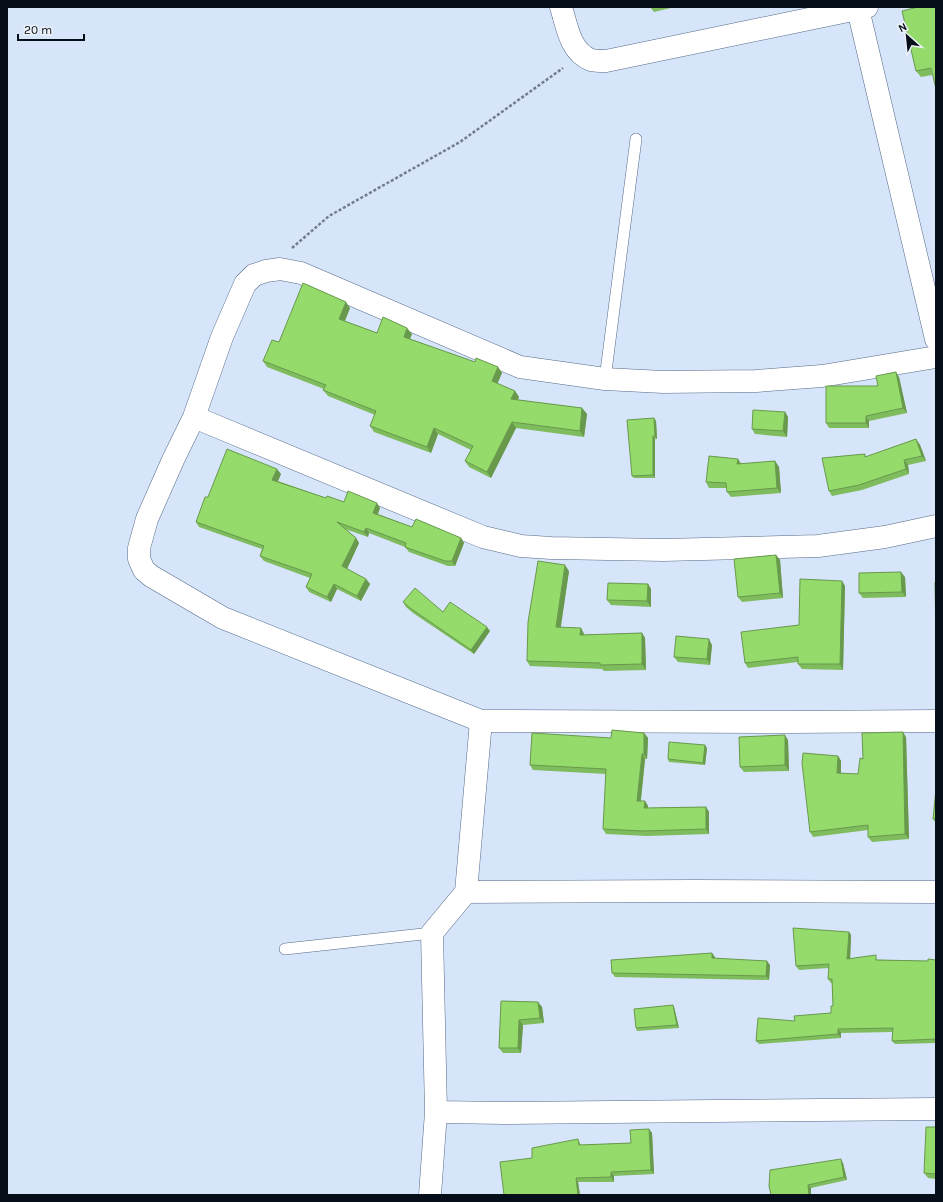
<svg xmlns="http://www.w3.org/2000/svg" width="943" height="1202" font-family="Karla,sans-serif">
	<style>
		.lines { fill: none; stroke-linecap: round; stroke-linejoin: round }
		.lane-casing { stroke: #546a88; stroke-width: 12 }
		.street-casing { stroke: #546a88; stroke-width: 23 }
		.path { stroke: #717d8d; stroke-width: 2.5; stroke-dasharray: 3 2; stroke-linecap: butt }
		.lane { stroke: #fff; stroke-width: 11 }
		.street { stroke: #fff; stroke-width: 22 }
		.wall { fill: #7fbc5d }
		.shaded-wall { fill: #68994c }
		.building { fill: #94db6c; stroke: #68994c }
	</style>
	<rect width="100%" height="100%" fill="#d6e5fa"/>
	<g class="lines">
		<defs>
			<path id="lane" d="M605,379L636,139
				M285,949L432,933"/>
			<path id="street" d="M561,7C567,26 570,52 591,60C595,61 602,61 606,61L867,7
				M858,9L936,339
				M936,357L822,376L756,381L663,382L605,379L520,367L301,273L280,269L266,271L254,275L245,284L222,337L194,417L173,460L147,519L139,548V559L144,570L151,576L223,618L481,721L788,722L936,721
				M194,417L483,537L521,546L551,548L664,550L818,546L885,537L936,526
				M466,892L694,891L936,892
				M436,1112L506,1113L936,1109
				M430,1195L436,1112L432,933L466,892L481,721"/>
		</defs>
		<use href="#lane" class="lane-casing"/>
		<use href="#street" class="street-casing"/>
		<path class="path" d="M292,248L329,216L460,142L563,68"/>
		<use href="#lane" class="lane"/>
		<use href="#street" class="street"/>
	</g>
	<path class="wall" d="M650,7H675L654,12Z
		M918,7L932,75L921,77L916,71Z
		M350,308L345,321L377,333L412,334L410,339L475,362L498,367L502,373L497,383L515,391L519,397L518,400L582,408L587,414L584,437L516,428L491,478L469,467L465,461L471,450L438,434L431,453L374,432L370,426L375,415L328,396L323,390L324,389L267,367L263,361L279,342Z
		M899,377L907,413L869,421V428H829L826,423L878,386Z
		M785,412L788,417L787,437L755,434L752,429Z
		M654,418L656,421L657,439H655V478H634L632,476Z
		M916,439L920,445L926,461L908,465L909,474L862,490L832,496L829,491L867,457Z
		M738,459L741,464L775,461L779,467L781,493L731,497L727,492V488H709L706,482Z
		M281,474L278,481L326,498L380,508L378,514L412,527L461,538L464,543L455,566H448L409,552L405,547L369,533L368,537L345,529L356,538L359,543L347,569L366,579L370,584L361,601L337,589L331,602L309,592L306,587L310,578L264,561L260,556L262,549L199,527L196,522L208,497Z
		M776,555L780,560L783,598L742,602L738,597Z
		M569,571L560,628H581L584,634V635L642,633L645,638L646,670L604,671L602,669L530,666L527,661Z
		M905,577L906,597L863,598L859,593Z
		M842,581L845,586L843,670L802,669L798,664V662L748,668L745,663L799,625Z
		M648,584L651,589V607L611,605L607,600Z
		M403,602L443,612L490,631L474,654L413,613L406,607Z
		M712,645L710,665L678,662L674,657Z
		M644,733L648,738L647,759H645L641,801H645L648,806V808L706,807L709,812V834L647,836L606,834L603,829L606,774L533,770L530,765L611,738Z
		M906,737L909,839L872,842L868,837V830L813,837L810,832L838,756L841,761V773L858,774L863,759Z
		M788,740L789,771L744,772L740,767Z
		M707,748L705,765L669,762L668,759Z
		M936,789V823L933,819Z
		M849,932L851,935L850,959L928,961L936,960V1043L895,1044L892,1041V1032L841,1033V1038L759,1044L756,1041L795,1021L831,1013L833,1006L832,983H831L828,979L829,968L799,970L796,966Z
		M715,957V958L770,965L769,980L615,977L612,973Z
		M501,1001L538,1002L542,1007L544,1023L523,1025L521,1053H503L499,1048Z
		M674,1007L679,1028L637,1031L636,1028Z
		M936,1127V1179L928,1178L924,1173Z
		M649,1129L652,1133L654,1174L614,1176V1182H578L580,1195H504L532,1158L578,1139L581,1145L631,1143Z
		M843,1163L847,1180L811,1188V1195H771Z"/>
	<path class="shaded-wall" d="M346,302L350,308L343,325L339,319Z
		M407,328L412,334L408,343L404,337Z
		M498,367L502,373L496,387L492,381Z
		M896,372L899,377L907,413L903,408Z
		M515,391L519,397L515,405L511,399Z
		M582,408L587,414L584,437L580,431Z
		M785,412L788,417L787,437L783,431Z
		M866,416L869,421V428L866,423Z
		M654,418L656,421L657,439L655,436Z
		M512,422L516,428L491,478L487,472Z
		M434,428L438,434L431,453L427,447Z
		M653,436L655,439V478L653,475Z
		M916,439L920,445L926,461L922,456Z
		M738,459L741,464H737Z
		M904,460L908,465L909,474L906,469Z
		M775,461L779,467L781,493L777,488Z
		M277,469L281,474L276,485L272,480Z
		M377,503L380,508L376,518L373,513Z
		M366,528L369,533L368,537L364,532Z
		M356,538L359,543L346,571L342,566Z
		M461,538L464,543L455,566L452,561Z
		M776,555L780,560L783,598L780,593Z
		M565,565L569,571L560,633L556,627Z
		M901,572L905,577L906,597L902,592Z
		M366,579L370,584L361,601L357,596Z
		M842,581L845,586L843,670L840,664Z
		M334,584L337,589L331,602L327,597Z
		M648,584L651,589V607L647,601Z
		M487,627L490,631L474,654L471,650Z
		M581,628L584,634V640L580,635Z
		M642,633L645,638L646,670L642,664Z
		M709,639L712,645L710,665L707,659Z
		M903,732L906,737L909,839L905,834Z
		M644,733L648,738L647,759L644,754Z
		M785,735L788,740L789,771L785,765Z
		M705,745L707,748L705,765L703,763Z
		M642,754L645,759L640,806L637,801Z
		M838,756L841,761V778L837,773Z
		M645,801L648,806V813L644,808Z
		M706,807L709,812V834L706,829Z
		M849,932L851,935L850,963L847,959Z
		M712,953L715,957V962L712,958Z
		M767,961L770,965L769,980L766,976Z
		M538,1002L542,1007L544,1023L540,1018Z
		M673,1005L674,1007L679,1028L677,1025Z
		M519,1020L523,1025L521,1053L518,1048Z
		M838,1029L841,1033V1038L838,1034Z
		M649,1129L652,1133L654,1174L651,1170Z
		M841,1159L843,1163L847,1180L844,1177Z
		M611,1172L614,1176V1182L611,1177Z
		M576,1178L578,1182L580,1195H578Z
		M808,1185L811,1188V1195H809Z"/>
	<path class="building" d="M918,7H936V89L931,68L916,71L902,11Z
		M303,283L346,302L339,319L377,333L383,317L407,328L404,337L475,362L476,358L498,367L492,381L515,391L511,399L582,408L580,431L512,422L487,472L465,461L473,446L434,428L427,447L370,426L376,411L323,390L326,385L263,361L272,340L279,342Z
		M896,372L903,408L866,416V423H826V386H878L876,376Z
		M753,410L785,412L783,431L752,429Z
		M654,418L655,436H653V475L632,476L627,420Z
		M916,439L922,456L904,460L906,469L859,485L829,491L822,458L865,454V457Z
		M227,449L277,469L272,480L326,498L327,496L344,502L348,491L377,503L373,513L412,527L416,519L461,538L452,561H445L405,547L406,543L366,528L364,532L337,522L356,538L342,566L366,579L357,596L334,584L327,597L306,587L312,574L260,556L264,546L196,522L205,497H208Z
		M709,456L738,459L737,464L775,461L777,488L727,492L726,483L706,482Z
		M776,555L780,593L738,597L734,559Z
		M538,561L565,565L556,627L581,628L580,635L642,633V664L600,665V663L527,661L528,622Z
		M901,572L902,592L859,593V573Z
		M800,579L842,581L840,664H798V657L745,663L741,632L799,625Z
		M935,582H936V643Z
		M608,583L648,584L647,601L607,600Z
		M415,588L443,612L450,602L487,627L471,650L410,608L403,602Z
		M676,636L709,639L707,659L674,657Z
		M612,730L644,733V754H642L637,801H645L644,808L706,807V829L643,831L603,829L606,769L530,765L532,733L611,738Z
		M903,732L905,834L868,837V825L810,832L802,763L803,753L838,756L837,773L858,774L860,758L863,759L862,733Z
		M785,735V765L740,767L739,737Z
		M669,742L705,745L703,763L668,759Z
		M936,789V819H933Z
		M793,928L849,932L847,959L876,955V960L928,961V959L936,960V1039L892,1041L893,1028L838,1029V1034L756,1041L758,1018L795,1021L794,1016L831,1013V1006H833L832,979H828L829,964L796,966Z
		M712,953V958L767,961L766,976L612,973L611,960Z
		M501,1001L538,1002L540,1018L519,1020L518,1048H499Z
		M673,1005L677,1025L636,1028L634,1009Z
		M926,1127H936V1174L924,1173Z
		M649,1129L651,1170L611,1172V1177L576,1178L578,1195H504L500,1162L532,1158V1148L578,1139L579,1145L631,1143L630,1130Z
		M841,1159L844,1177L808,1185L809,1195H771L769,1186L770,1170Z"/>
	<rect width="943" height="1202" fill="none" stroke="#060e19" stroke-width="16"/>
	<g transform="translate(907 36) rotate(333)" stroke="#ecf1f8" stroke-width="3" paint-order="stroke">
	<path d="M0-3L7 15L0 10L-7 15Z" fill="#060e19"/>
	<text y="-6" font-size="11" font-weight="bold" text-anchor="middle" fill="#060e19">N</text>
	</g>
	<path d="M18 34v6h66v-6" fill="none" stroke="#060e19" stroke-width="2"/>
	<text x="24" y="34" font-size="12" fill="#060e19" stroke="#ecf1f8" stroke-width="3" paint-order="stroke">20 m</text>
</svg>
